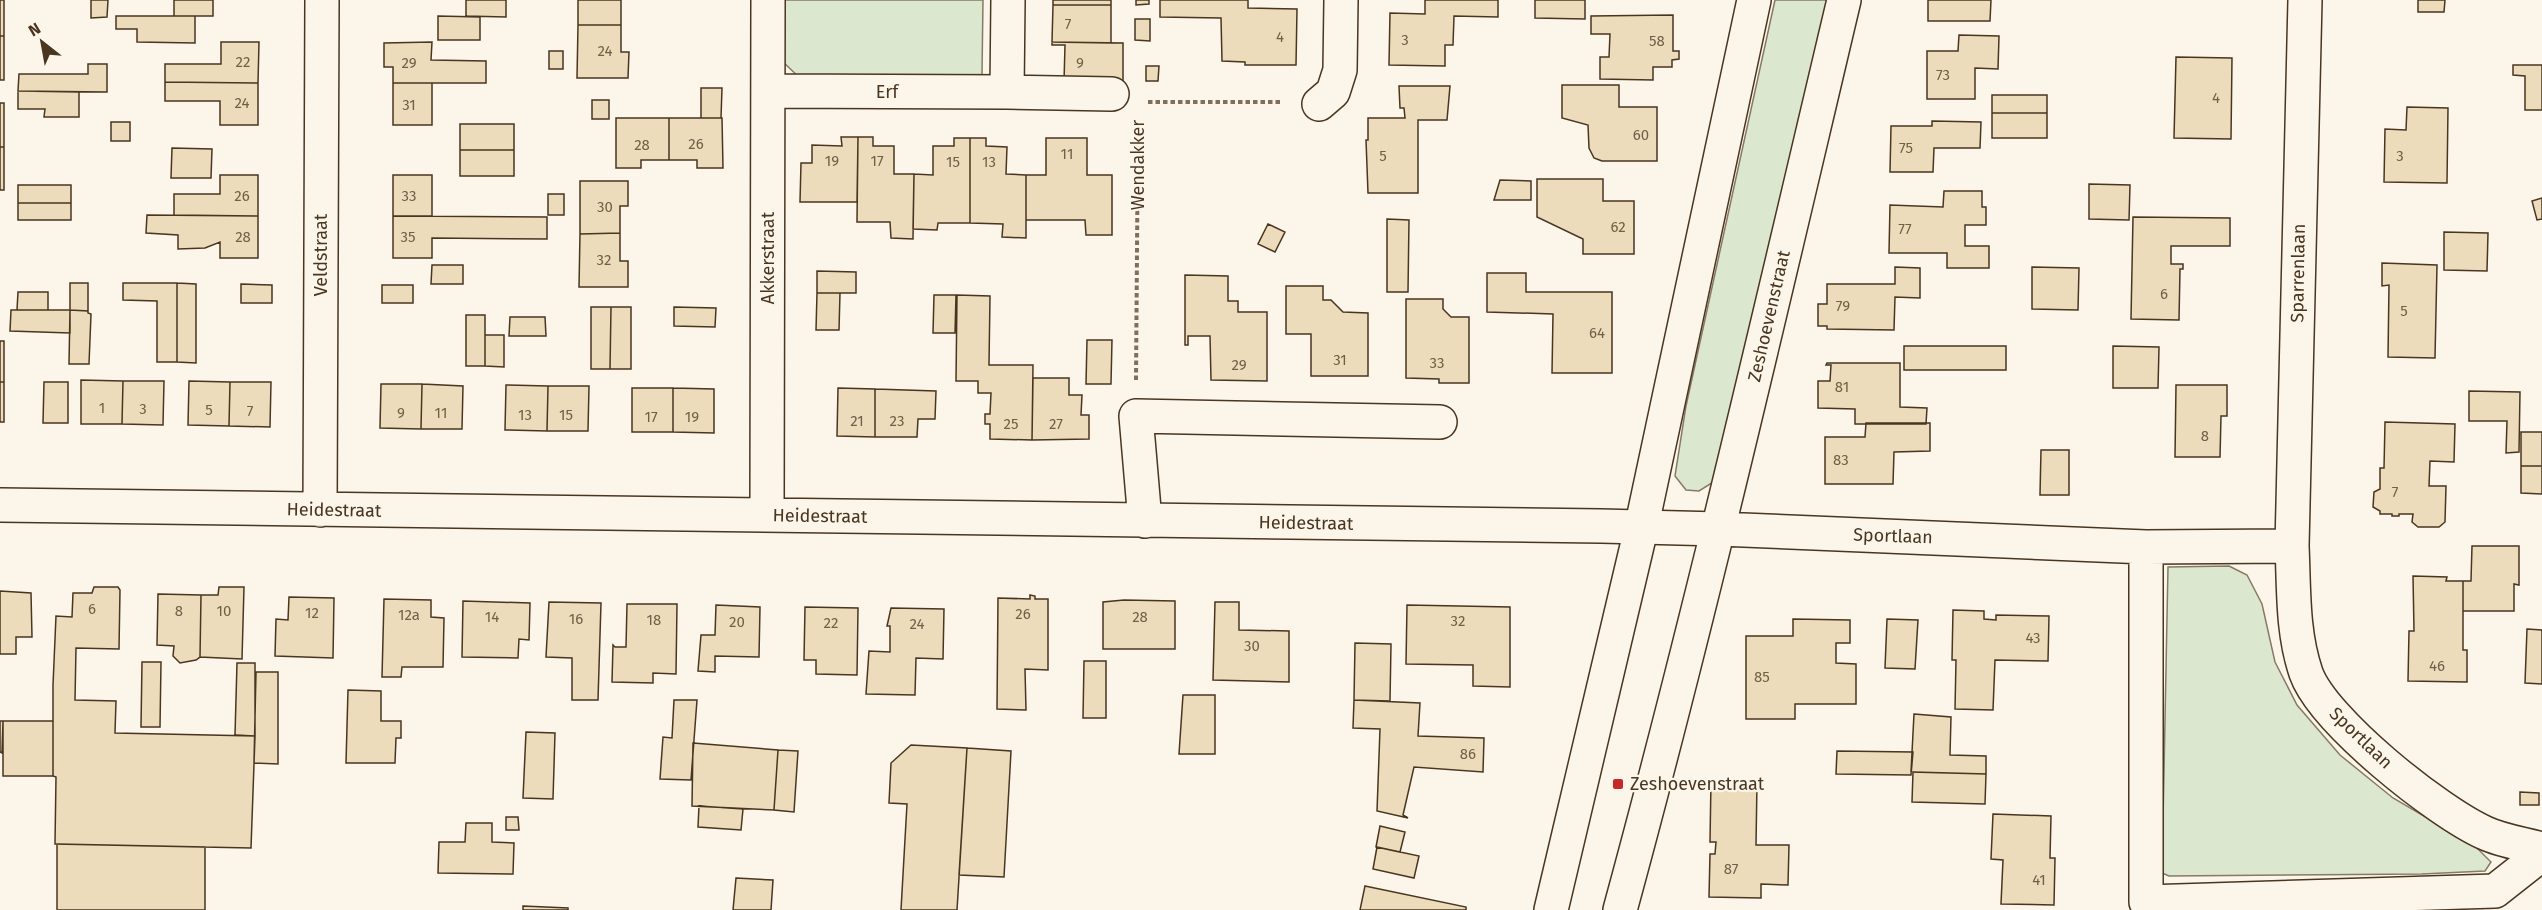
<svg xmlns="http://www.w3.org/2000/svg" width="2542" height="910" font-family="'Fira Sans',sans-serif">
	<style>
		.green { fill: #dce7d0; stroke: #887966; stroke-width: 1.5 }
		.building { fill: #ecdcbc; stroke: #4a3520; stroke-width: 1.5 }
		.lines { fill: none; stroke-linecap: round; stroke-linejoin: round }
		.street-casing { stroke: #4a3520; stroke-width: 36 }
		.secondary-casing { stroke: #4a3520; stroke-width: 36 }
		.path { stroke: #7f6f5c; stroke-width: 4; stroke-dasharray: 4.5 3; stroke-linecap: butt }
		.street { stroke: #fbf6e9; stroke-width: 33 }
		.secondary { stroke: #fbf6e9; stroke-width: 33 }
		.poi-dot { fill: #c62828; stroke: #fbf6e9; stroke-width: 2 }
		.labels { text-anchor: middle; stroke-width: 4.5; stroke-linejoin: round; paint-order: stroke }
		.number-label { font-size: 15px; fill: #725f47 }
		.street-label { font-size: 18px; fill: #4a3520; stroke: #fbf6e9 }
		.poi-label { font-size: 18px; fill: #4a3520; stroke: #fbf6e9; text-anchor: start }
	</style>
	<rect width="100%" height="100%" fill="#fbf6e9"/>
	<path class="green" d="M783,0H983L982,75L977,82L802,80L782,61Z
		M1775,0H1827L1715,481L1699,491L1686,490L1675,476L1686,406Z
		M2229,566L2247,575L2262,604L2275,662L2297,705L2340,755L2393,798L2475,846L2491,862L2485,871L2422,874L2169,876L2162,873L2168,567Z"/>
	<path class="building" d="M0,0H4V36H0Z
		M91,0H108L107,17L91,18Z
		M174,0H213V16H174Z
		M466,0H506V17L466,16Z
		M578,0H621V25H578Z
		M1053,0H1111V5H1053Z
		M1136,0H1149V4L1136,5Z
		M1160,0H1248V8L1297,9L1296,65H1245V62L1222,61L1221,18L1160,17Z
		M1425,0H1498V17L1454,16L1453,45H1445V66L1389,65L1390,13L1425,14Z
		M1535,0H1585V19L1535,18Z
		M1928,0H1991L1990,21H1928Z
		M2418,0H2445L2444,12H2418Z
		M1053,5H1111V43L1052,42Z
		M1673,15V51H1679V59L1672,60V67H1653V80L1600,79V57H1609L1610,34H1591V16Z
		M116,16H195V43L137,42V29H116Z
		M438,16L480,17V40H438Z
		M1135,19H1150V41L1135,40Z
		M578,25H621V52H629L628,78H577Z
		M1959,35L1999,36L1998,69L1975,68V99H1927V51H1958Z
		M0,36H4V80H0Z
		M221,42H259L258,83L165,82V64H221Z
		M432,42L431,60L486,61V83H393V67H384V43Z
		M1052,42L1123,43V83L1064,82L1065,45H1052Z
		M549,51H563V69H549Z
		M2176,57L2232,58L2231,139L2174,138Z
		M88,64H107V92L18,91L19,74H88Z
		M2513,65H2542V110H2525V76L2513,75Z
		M1146,66H1159L1158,81H1146Z
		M165,82L258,83V125H220V101H165Z
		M393,83H432V125H393Z
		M1562,85H1619V107H1657V161H1602L1594,158L1589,148L1588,125L1562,118Z
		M1399,86H1450L1447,120H1418V193H1368L1366,140H1368V118H1405L1404,108H1400Z
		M701,88H722L721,118H701Z
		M18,91L79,92V117H44L45,109H18Z
		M1992,95H2047V113H1992Z
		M592,100H609V119H592Z
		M0,103H4V147H0Z
		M2407,107L2448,108L2447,183L2384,182L2385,129L2406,130Z
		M1992,113H2047V138H1992Z
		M616,118H669V160H641V168H616Z
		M669,118H722L723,168H697V160H669Z
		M1932,121L1981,122L1980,148H1934L1933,172H1890L1891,126H1932Z
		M111,122H130V141H111Z
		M460,124H514V150H460Z
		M841,137H858L857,202H800L801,163H812V145L842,146Z
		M858,137H873V146H894V174H914L913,239L891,238L890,222H857Z
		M954,138H970V223H938L937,230L913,229L914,174L933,175V146H954Z
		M970,138H986V146L1007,147L1006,174L1026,175V238L1002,237L1003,224L970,223Z
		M1046,138H1087V175H1112V235H1086L1085,220H1026V175H1046Z
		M0,147H4V190H0Z
		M172,148L212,149L211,178H171Z
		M460,150H514V176H460Z
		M220,175H258V216L174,215V194H220Z
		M393,175H432V216H393Z
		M1537,179H1603V201H1634V254H1583V239L1537,217Z
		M1500,180L1531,181V200H1494Z
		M580,181H628V206H620V233L580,234Z
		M2089,184L2130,185L2129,220L2089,219Z
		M18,185H71V203H18Z
		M1944,191H1982V207H1986V225H1965V246H1989V268H1947V253H1889L1890,205L1943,207Z
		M548,194H564V215H548Z
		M2542,198V219L2537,220L2532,201Z
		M18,203H71V220H18Z
		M147,215L258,216V258H220V242L205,248L178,249V235L146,233Z
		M393,216L547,217V239L432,238V258H393Z
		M2133,217L2230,218V246H2171V264H2183V269H2180L2179,320L2131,319Z
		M1387,219L1409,220L1408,292H1387Z
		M1268,224L1285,232L1275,252L1258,244Z
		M2444,232L2488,233L2487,271L2444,270Z
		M620,233V261H628V287H579L580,234Z
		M2382,263L2437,265L2435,358L2388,357L2389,285L2382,286Z
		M432,265H463V284H431Z
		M1895,267L1920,268V298L1895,297L1894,330L1827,329V326H1818V304H1827V284H1895Z
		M2032,267L2079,268L2078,310L2032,309Z
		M817,271L856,272V293H817Z
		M1487,273H1526V292H1612V373H1552L1553,314L1487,312Z
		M1185,275L1228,276V301H1238V312H1267V381L1211,380L1210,336H1188V345H1185Z
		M70,283H88V311L70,310Z
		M123,283H177V362H157V301L123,300Z
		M177,283L196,284V363L177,362Z
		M241,284L272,285V303H241Z
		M382,285H413V303H382Z
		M1286,286H1323V300H1331L1343,312L1368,313V376H1311V334H1286Z
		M18,292H48V310H17Z
		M817,293H840L839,330H816Z
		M934,295H956L955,333H933Z
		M957,295L990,296L989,365H1033L1032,440L990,439V424H985V414H990L991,393H978V381H956Z
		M1406,299H1443V309L1451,317H1469V383H1439V379L1406,378Z
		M591,307H611L610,369H591Z
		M611,307H631V369H610Z
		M674,307L716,308L715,327L674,326Z
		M11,310H70V333L10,331Z
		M70,310L88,311V313L91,314L89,364H69Z
		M466,315H485V366H466Z
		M510,317H545L546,336H509Z
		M485,335H504V367L485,366Z
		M1087,340H1112L1111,384H1086Z
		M0,341H4V382H0Z
		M1904,346H2006V370H1904Z
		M2113,346L2159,347L2158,388H2113Z
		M1827,363H1900V407L1927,408L1926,424H1855V409L1818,408V381H1830L1831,365H1826Z
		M1033,378H1069V395H1082L1081,415H1089V439L1032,440Z
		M81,380L123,381L122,424H81Z
		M123,381H164L163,425L122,424Z
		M189,381L230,382L229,426L188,425Z
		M0,382H4V422H0Z
		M44,382H68V423H43Z
		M230,382H271L270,427L229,426Z
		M381,384H422L421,429L380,428Z
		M422,384L463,386L462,429H421Z
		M506,385L548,386L547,431L505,430Z
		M2176,385H2227V416H2221L2220,457H2175Z
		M548,386H589L588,431H547Z
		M632,388H673V432H632Z
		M673,388L714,389V433L673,432Z
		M838,388L875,389V437L837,436Z
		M875,389L936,391L935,419H918L917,437H875Z
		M2469,391L2520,392L2519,452L2506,453L2507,421H2469Z
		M2385,422L2455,424L2454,462L2430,461L2429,486H2446L2445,522L2439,527H2418L2412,522L2413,514H2399V516H2392V514H2380V511L2373,507L2374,492L2380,489V468H2384Z
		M1866,423H1930V451L1894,452L1893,484H1825V437H1865Z
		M2521,432H2542V466H2521Z
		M2041,450H2069V495H2040Z
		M2521,466H2542V494L2521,493Z
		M2472,546H2519V585L2514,584V611H2463V581H2471Z
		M2413,576L2447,577L2446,581H2463V650H2467V682L2408,681L2409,631H2414Z
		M94,587H118L120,590L119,649L76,648L75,700L116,701L115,733L255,736L251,848L55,844L56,777L53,776V685L56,616L72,617L73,593H92Z
		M219,587H244L242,659L200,657L201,595H218Z
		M0,591L31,593L32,637H16V654H0Z
		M158,594L201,595L200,657L196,660L180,663L173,656L174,646L157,645Z
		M1030,595L1035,596V599H1048V670L1025,669L1026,710L997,709L998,598L1030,599Z
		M289,597L334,598L333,658L275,656L276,619L288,620Z
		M384,599L431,600V617L444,618L443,667H402L401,677H382Z
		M1124,600L1175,601V649H1103V602Z
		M463,601L530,603L529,640L519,639L518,658L462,657Z
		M549,602L601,603L598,700H572V658L546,657Z
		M1215,602H1239V630L1289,631V682L1213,680Z
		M627,604H677L676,674L653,673V683L612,682L613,645L615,647H626Z
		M716,605L760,607L759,657L715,656V672L698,671L701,635H715Z
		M1407,605L1510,607V687L1473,686V665L1406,664Z
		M805,607L858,608L857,675L816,674V660H804Z
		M891,608L944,609L943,659L916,658L915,695L866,694L869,651L890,652V626H887Z
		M1953,610L1984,611V619L1996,620V615L2049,616L2048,661L1995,660L1993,710L1955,709L1956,660H1952Z
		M1793,619L1850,620V643H1836V663L1856,664V704H1795V719H1746V636H1793Z
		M1887,619L1918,620L1915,669L1885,668Z
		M2527,629L2542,630V684L2525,683Z
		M1355,643L1391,644L1390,701L1354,700Z
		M1084,661H1106V718H1083Z
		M142,662H161L160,727H141Z
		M237,663H255V736L235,735Z
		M256,672H278V764L254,763Z
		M348,690L381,691V721H401V738H396L395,763H346Z
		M1183,695H1215V754H1179Z
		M674,700H697L691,780L660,779L663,737L672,738Z
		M1354,700L1420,703L1418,736L1484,738L1483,772L1414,767L1403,815L1408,818L1377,811L1380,729L1353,728Z
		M1914,714L1951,717L1950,755L1986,756V774L1911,772Z
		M0,721H3L2,753L0,752Z
		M3,721H53V776H3Z
		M526,732L555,733L553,799L523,798Z
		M693,743L778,750L774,810L692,806Z
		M911,745L967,748L957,910H901L907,804L889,803L891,763Z
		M967,748L1011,751L1004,877L959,875Z
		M778,750L798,751L794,812L774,810Z
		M1837,751L1913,752L1911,775L1836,774Z
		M1913,772L1986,774L1985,804L1912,802Z
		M1711,781L1757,782L1756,845H1789L1788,885L1761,884V898L1709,897L1710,854H1715L1716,842H1710Z
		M2520,792L2539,793V805H2520Z
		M699,806L743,809L741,830L698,827Z
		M1993,814L2051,816L2050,858H2055L2054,905L2001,904L2003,860L1991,859Z
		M506,817H518L519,830H506Z
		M466,823H492V842L514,843L513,874L438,873L439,842H465Z
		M1380,826L1405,832L1400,852L1376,847Z
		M57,844L205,847V910H57Z
		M1377,847L1419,856L1414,878L1373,869Z
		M736,878L773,880L771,910H733Z
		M1365,886L1466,907V910H1360Z
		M523,906L568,908V910H523Z"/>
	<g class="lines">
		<defs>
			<path id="street" d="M768,91L1007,92L1008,0
				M1007,92L1112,94
				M1319,104L1333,92L1340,70L1341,0
				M0,505L1601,526L1719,529L2146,547L2292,546C2294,589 2292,632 2306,673C2323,721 2438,812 2485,833C2502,841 2524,844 2542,849
				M320,510L322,0
				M767,515L768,0
				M1145,521L1136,416L1440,422
				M2292,546L2305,0
				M2146,547V902L2495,891L2542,854
				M1620,910C1702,609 1772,304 1844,0"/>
			<path id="secondary" d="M1551,910L1641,529L1754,0"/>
		</defs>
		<use href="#street" class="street-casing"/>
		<use href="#secondary" class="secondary-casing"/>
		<path class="path" d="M1148,102H1282
			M1136,380L1138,123"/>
		<use href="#street" class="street"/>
		<use href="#secondary" class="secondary"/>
	</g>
	<rect class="poi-dot" x="1612" y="778" width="12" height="12" rx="3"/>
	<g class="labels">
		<g class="number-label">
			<text x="1068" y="29">7</text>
			<text x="1280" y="42">4</text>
			<text x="1405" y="45">3</text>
			<text x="1657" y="46">58</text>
			<text x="605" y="56">24</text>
			<text x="243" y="67">22</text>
			<text x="409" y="68">29</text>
			<text x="1080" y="68">9</text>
			<text x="1943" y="80">73</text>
			<text x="2216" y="103">4</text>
			<text x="242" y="108">24</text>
			<text x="409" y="110">31</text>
			<text x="1641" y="140">60</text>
			<text x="696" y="149">26</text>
			<text x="642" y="150">28</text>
			<text x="1906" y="153">75</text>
			<text x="1067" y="159">11</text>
			<text x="1383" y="161">5</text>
			<text x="2400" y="161">3</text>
			<text x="832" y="166">19</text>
			<text x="877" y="166">17</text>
			<text x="953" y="167">15</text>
			<text x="989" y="167">13</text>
			<text x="242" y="201">26</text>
			<text x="409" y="201">33</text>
			<text x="605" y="212">30</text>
			<text x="1618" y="232">62</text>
			<text x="1905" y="234">77</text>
			<text x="243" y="242">28</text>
			<text x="408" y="242">35</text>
			<text x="604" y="265">32</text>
			<text x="2164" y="299">6</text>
			<text x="1843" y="311">79</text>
			<text x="2404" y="316">5</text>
			<text x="1597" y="338">64</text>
			<text x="1340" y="365">31</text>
			<text x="1437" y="368">33</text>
			<text x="1239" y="370">29</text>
			<text x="1842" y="392">81</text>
			<text x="102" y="413">1</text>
			<text x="143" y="414">3</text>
			<text x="209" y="415">5</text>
			<text x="250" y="416">7</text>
			<text x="401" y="418">9</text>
			<text x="441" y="418">11</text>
			<text x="525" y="420">13</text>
			<text x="566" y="420">15</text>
			<text x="651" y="422">17</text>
			<text x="692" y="422">19</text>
			<text x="857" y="426">21</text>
			<text x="897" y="426">23</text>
			<text x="1011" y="429">25</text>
			<text x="1056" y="429">27</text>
			<text x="2205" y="441">8</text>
			<text x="1841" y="465">83</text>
			<text x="2395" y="497">7</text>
			<text x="92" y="614">6</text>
			<text x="179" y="616">8</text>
			<text x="224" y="616">10</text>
			<text x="312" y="618">12</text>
			<text x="1023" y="619">26</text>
			<text x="409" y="620">12a</text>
			<text x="492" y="622">14</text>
			<text x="1140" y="622">28</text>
			<text x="576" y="624">16</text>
			<text x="654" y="625">18</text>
			<text x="1458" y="626">32</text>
			<text x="737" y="627">20</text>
			<text x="831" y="628">22</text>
			<text x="917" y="629">24</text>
			<text x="2033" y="643">43</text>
			<text x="1252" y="651">30</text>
			<text x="2437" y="671">46</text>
			<text x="1762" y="682">85</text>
			<text x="1468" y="759">86</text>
			<text x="1731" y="874">87</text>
			<text x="2039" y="885">41</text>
		</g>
		<g class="street-label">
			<text x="887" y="98">Erf</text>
			<text transform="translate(1138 165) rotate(-90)" y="6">Wendakker</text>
			<text transform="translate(321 255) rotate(-90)" y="6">Veldstraat</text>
			<text transform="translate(768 258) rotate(-90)" y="6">Akkerstraat</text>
			<text transform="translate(2298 273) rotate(-89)" y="6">Sparrenlaan</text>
			<text transform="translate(1769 316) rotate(-77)" y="6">Zeshoevenstraat</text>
			<text transform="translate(334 510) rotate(1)" y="6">Heidestraat</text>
			<text transform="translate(820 516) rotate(1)" y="6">Heidestraat</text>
			<text transform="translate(1306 523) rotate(1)" y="6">Heidestraat</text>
			<text transform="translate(1893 536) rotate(2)" y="6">Sportlaan</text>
			<text transform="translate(2361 738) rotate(44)" y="6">Sportlaan</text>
		</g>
		<g class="poi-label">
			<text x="1630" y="790">Zeshoevenstraat</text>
		</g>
	</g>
	<g transform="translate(42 42) rotate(329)" stroke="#fbf6e9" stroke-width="4.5" paint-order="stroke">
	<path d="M0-4.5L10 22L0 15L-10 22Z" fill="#4a3520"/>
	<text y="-9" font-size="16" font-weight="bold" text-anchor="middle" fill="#4a3520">N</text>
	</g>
</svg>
